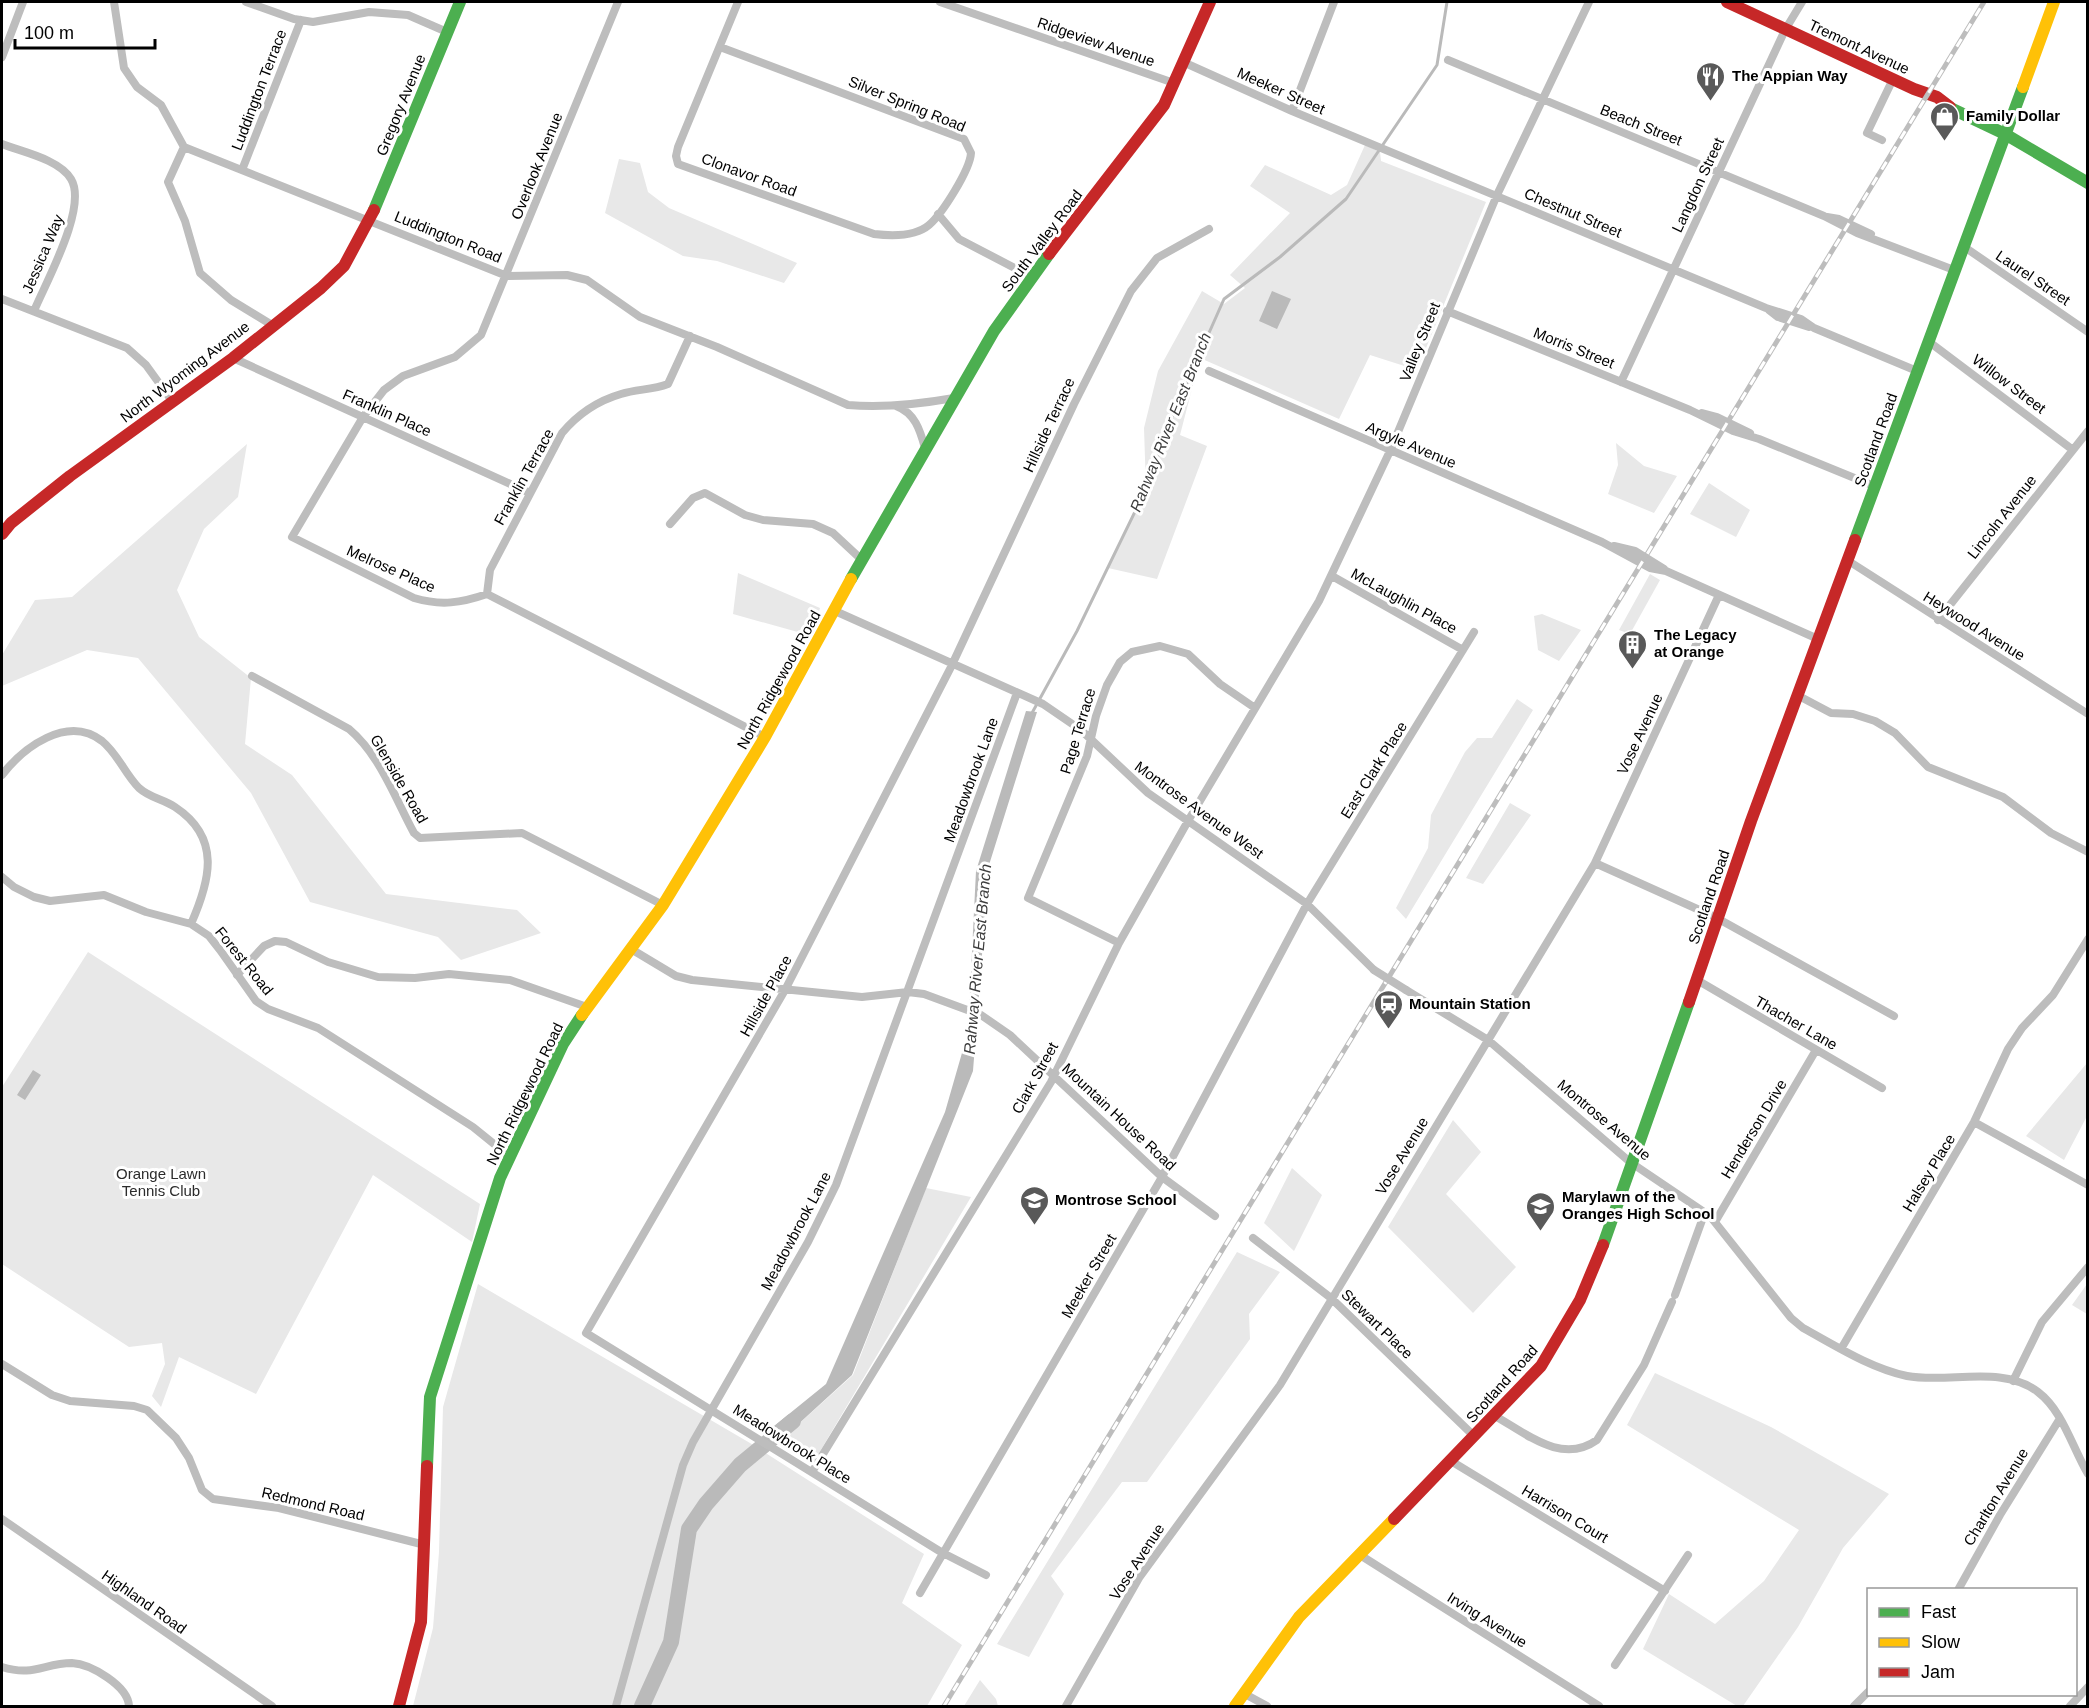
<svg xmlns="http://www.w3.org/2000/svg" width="2089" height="1708" font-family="Helvetica,sans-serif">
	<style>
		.green { fill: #e8e8e8 }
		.water { fill: #bababa }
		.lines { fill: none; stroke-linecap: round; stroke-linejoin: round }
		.stream { stroke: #bababa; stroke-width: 3 }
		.river { stroke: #bababa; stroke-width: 16 }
		.street { stroke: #bdbdbd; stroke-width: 8 }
		.fast { stroke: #4caf50; stroke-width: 12 }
		.slow { stroke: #ffc107; stroke-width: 12 }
		.jam { stroke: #c62828; stroke-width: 12 }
		.rail-casing { stroke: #bdbdbd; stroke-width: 5 }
		.rail { stroke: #fff; stroke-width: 3; stroke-dasharray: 9; stroke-linecap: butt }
		.street-bridge { stroke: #bdbdbd; stroke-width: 8 }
		.labels { text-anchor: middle; stroke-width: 6; stroke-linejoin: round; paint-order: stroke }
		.street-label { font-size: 15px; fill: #000; stroke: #fff }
		.poi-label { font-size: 15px; font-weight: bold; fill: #000; stroke: #fff; text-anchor: start }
		.park-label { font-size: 15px; fill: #2c2c2c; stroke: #fff }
		.water-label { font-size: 16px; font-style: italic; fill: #3d3d3d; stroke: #fff }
	</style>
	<rect width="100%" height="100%" fill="#fff"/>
	<path class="green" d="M1365,145L1380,152L1381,161L1486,202L1417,370L1370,355L1339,419L1200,358L1180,435L1207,446L1157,579L1108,568L1146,489L1144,428L1158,371L1202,291L1224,304L1245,288L1230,275L1290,213L1250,186L1265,165L1331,195L1347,185Z
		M619,159L640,163L648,192L669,208L797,263L784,283L717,261L683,256L605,213Z
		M1616,443L1644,466L1677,476L1654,513L1608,494L1618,465Z
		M247,444L238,497L204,529L177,590L199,637L251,678L245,744L292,775L386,894L517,910L541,933L461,960L438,937L310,902L251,793L138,658L87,650L2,686V655L35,600L72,597Z
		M1709,483L1750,510L1736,537L1690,514Z
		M738,573L820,608L812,636L733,614Z
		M1650,574L1660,580L1630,634L1619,630Z
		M1542,614L1581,630L1559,661L1538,650L1534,616Z
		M1517,699L1533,710L1406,919L1396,908L1428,848L1431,815L1465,752L1477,738H1492Z
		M1510,803L1531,815L1483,884L1466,878Z
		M88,952L480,1204L472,1242L373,1175L256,1394L179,1357L161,1407L152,1396L165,1364L162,1343L129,1347L2,1264V1087Z
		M2087,1063V1116L2064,1160L2026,1136Z
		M1453,1120L1481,1152L1446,1194L1516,1267L1473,1313L1388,1227Z
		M1292,1168L1322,1195L1294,1251L1264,1223Z
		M926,1188L971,1197L813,1463L784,1443L782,1439L853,1375Z
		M1237,1252L1280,1272L1249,1314L1250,1339L1147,1482H1122L1051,1576L1064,1594L1029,1657L997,1644Z
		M478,1284L750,1443L924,1554L902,1603L962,1645L927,1706H413L433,1628L439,1552L443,1407Z
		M2087,1284V1314L2072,1305Z
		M1655,1373L1771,1427L1889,1494L1843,1548L1798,1627L1743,1706H1737L1643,1649L1669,1594L1715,1624L1764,1581L1799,1530L1627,1425Z
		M980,1680L996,1699L998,1706H964Z"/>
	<path class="water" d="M1272,291L1291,299L1277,329L1259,321Z
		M1026,711L1037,712L989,865L973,1071L852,1375L782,1439L768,1431L826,1384L945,1112L968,1032L976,871Z
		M33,1070L41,1075L25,1100L17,1095Z"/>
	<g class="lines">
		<path class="stream" d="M1032,713L1077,631L1146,489L1174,412L1224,299L1280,257L1346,199L1437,65L1447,2"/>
		<path class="river" d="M642,1706L671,1642L689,1529L706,1504L740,1465L793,1421"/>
		<path class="street" d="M114,2L124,68L137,87L161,105L184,147L507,276L567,275L587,280L640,317L717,347L848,405C882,408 920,404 954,398
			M246,2L294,19L313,22L369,12L408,15L447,32
			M618,2L481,335L455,357L403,376L384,390L363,417L292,537L414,598C441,606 461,603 487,594L765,737
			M940,2L1174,83
			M720,47L964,139L971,153C970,170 942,214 929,225C915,237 891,236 874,234L678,164L676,156L678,147L738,2
			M2,57L23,2
			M1448,60L1824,216L1857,233L1954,270
			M1183,62L1292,111L1766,308L1801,319L1814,328L1917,371
			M1292,111L1334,2
			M1882,140L1867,133L1893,79
			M2,144C22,152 59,159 71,179C88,207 46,282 34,311
			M184,147L168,182L185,221L200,273L231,300L272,325
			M242,170L301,20
			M938,214L959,239L1032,277
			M1827,217L1839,219L1871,234
			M1963,246L2088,332
			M2,299L127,348L146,365L172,401
			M1769,310L1778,317L1809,327
			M1447,311L1690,410L1733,431L1759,439L1874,486
			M1928,341L2073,450
			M233,358L530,493
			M1209,371L1602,542L1650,568L1666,571L1818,639
			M1621,382L1785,30L1802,2
			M896,406C915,413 920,430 925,448
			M1702,413L1717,417L1750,433
			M670,524L693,498L705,493L745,515L763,520L813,524L833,533L862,560
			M1614,546L1635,551L1664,569
			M1847,560L2088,714
			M1332,576L1463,650
			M487,594L490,570L562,433C578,414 597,401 621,394C637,389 652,390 668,384L690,336
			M835,611L1043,704L1081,730L1148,793L1307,904L1374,970
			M1938,620L2088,431
			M252,676L349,729C380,755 395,798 414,833L420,838L522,833L663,905
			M1797,695L1831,713L1853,714L1875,721L1895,733L1928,767L2003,797L2051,833L2088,852
			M2,775C23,748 67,714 102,741C118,754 125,774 139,788C150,798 163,799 175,807C222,838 210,881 191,924
			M1595,863L1715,917L1894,1016
			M2,877L14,887L34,897L50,901L104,895L146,912L191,924L209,936L220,950L256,1001L268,1009L318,1028L473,1127L510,1157
			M1119,943L1028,898L1087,756L1096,716L1107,685L1120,662L1132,652L1160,646L1188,654L1220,684L1255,708
			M631,949L676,976L692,980L862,997L908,992L924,994L981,1015L1010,1035L1162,1177L1215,1216
			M237,975L264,946L275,941L286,942L328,962L378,977L415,978L449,974L510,980L587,1007
			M1697,980L1882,1088
			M1406,990L1488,1040L1630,1162L1710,1216L1791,1318L1803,1328C1836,1346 1870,1368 1907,1376C1948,1384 2002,1364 2038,1392C2063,1411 2072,1447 2088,1474
			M1974,1122L2088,1185
			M1715,1222L1816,1050
			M1253,1238L1331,1298L1475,1437
			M1675,1295L1705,1212
			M1841,1349L1974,1122L2008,1049L2022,1028L2053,995L2088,939
			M2,1364L52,1395L70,1401L134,1406L147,1410L176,1438L189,1458L202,1490L213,1499L279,1508L425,1545
			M2013,1381L2042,1322L2088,1267
			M1495,1416C1527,1434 1562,1465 1597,1440L1644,1365L1672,1302
			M1451,1461L1665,1591
			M812,1472L1051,1082L1119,943L1188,821L1319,601L1390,451L1497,195L1589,2
			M2,1519L272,1706
			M1360,1555L1599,1706
			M986,1575L941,1552L586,1333L785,990L951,667L1074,404L1131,291L1157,258L1209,229
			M1958,1590L2000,1515L2059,1420
			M920,1593L1162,1177L1307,904L1474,632
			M1615,1665L1688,1555
			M2,1667C34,1677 44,1663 72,1663C91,1664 128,1686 129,1706
			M1243,1693L1267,1706
			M616,1706L683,1465L693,1442L808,1242L836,1185L1017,693
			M1066,1706L1139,1578L1280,1385L1595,863L1719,595
			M1854,1706L1868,1692
			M2070,1706L2088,1687"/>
		<path class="fast" d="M1944,105L2005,134L2088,183
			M374,210L460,2
			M1855,540L2023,87
			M851,579L994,331L1049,254
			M1603,1245L1689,1002
			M427,1466L430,1397L500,1178L563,1044L582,1015"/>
		<path class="slow" d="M2023,87L2054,2
			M582,1015L663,905L765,737L851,579
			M1235,1706L1299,1617L1394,1519"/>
		<path class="jam" d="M1727,2L1914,89L1937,97L1950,107
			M1049,254L1164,105L1210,2
			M2,534L11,523L70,476L233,358L321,288L344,266L374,210
			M1689,1002L1751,821L1855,540
			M1394,1519L1541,1366L1580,1300L1603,1245
			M399,1706L421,1622L427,1466"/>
		<defs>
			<path id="rail" d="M944,1706L1984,2"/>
		</defs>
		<use href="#rail" class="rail-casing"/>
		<use href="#rail" class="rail"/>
		<path class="street-bridge" d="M1374,970L1406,990"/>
	</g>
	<defs>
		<symbol id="restaurant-pin" viewBox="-11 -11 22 30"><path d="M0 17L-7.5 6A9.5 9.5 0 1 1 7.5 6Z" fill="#595959" stroke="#fff"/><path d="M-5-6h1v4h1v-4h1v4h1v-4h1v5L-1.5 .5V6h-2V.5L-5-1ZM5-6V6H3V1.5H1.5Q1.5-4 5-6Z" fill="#fff"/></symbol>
		<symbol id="shop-pin" viewBox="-11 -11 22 30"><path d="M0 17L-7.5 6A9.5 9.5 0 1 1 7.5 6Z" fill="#595959" stroke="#fff"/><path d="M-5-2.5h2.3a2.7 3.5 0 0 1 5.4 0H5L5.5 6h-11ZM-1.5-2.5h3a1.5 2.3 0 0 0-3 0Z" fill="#fff"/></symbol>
		<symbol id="building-pin" viewBox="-11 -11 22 30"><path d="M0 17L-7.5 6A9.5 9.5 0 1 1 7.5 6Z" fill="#595959" stroke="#fff"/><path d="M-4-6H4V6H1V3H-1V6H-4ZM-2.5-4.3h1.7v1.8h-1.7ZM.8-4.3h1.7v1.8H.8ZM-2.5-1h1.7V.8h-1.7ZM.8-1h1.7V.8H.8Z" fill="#fff"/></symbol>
		<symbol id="station-pin" viewBox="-11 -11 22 30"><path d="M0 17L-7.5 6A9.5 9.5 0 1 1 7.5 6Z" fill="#595959" stroke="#fff"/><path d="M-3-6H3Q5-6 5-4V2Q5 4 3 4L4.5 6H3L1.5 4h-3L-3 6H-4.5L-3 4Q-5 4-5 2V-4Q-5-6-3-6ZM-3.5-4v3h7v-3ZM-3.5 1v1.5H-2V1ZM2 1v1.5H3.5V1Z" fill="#fff"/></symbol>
		<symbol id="school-pin" viewBox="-11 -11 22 30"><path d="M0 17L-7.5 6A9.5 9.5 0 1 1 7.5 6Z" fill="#595959" stroke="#fff"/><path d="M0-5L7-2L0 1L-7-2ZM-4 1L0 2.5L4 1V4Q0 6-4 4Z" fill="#fff"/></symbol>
	</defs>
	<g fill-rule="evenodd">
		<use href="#restaurant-pin" x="1694" y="60" width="33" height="45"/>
		<use href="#shop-pin" x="1928" y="100" width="33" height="45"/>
		<use href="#building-pin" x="1616" y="628" width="33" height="45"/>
		<use href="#station-pin" x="1372" y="988" width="33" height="45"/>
		<use href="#school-pin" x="1018" y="1184" width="33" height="45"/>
		<use href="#school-pin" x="1524" y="1190" width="33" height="45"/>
	</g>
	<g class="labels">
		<g class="street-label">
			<text transform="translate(1096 42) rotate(19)" y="5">Ridgeview Avenue</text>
			<text transform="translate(1859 47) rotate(25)" y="5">Tremont Avenue</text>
			<text transform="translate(259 90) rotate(-69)" y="5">Luddington Terrace</text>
			<text transform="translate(1281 91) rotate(24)" y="5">Meeker Street</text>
			<text transform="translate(907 104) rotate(22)" y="5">Silver Spring Road</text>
			<text transform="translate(401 105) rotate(-68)" y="5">Gregory Avenue</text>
			<text transform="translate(1641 125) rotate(22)" y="5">Beach Street</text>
			<text transform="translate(537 166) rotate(-68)" y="5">Overlook Avenue</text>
			<text transform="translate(749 175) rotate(20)" y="5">Clonavor Road</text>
			<text transform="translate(1698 185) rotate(-65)" y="5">Langdon Street</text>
			<text transform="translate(1573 213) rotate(23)" y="5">Chestnut Street</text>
			<text transform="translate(448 237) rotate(22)" y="5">Luddington Road</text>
			<text transform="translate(1042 241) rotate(-53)" y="5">South Valley Road</text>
			<text transform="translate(43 254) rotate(-67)" y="5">Jessica Way</text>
			<text transform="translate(2033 278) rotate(34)" y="5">Laurel Street</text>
			<text transform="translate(1420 342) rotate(-68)" y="5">Valley Street</text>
			<text transform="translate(1574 348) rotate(22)" y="5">Morris Street</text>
			<text transform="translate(185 372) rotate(-37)" y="5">North Wyoming Avenue</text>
			<text transform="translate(2009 384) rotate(37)" y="5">Willow Street</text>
			<text transform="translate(387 413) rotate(24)" y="5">Franklin Place</text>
			<text transform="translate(1049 425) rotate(-65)" y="5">Hillside Terrace</text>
			<text transform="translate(1876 440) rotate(-70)" y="5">Scotland Road</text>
			<text transform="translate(1411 445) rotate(23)" y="5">Argyle Avenue</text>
			<text transform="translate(524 477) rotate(-61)" y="5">Franklin Terrace</text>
			<text transform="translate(2002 517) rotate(-52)" y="5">Lincoln Avenue</text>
			<text transform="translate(391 569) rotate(24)" y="5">Melrose Place</text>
			<text transform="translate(1404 601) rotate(29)" y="5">McLaughlin Place</text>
			<text transform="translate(1974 626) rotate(32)" y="5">Heywood Avenue</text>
			<text transform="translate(779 680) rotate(-61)" y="5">North Ridgewood Road</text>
			<text transform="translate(1078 731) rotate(-73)" y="5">Page Terrace</text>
			<text transform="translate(1640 734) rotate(-65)" y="5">Vose Avenue</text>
			<text transform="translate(1374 770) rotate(-58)" y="5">East Clark Place</text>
			<text transform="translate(399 779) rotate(60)" y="5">Glenside Road</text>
			<text transform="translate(971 780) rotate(-70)" y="5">Meadowbrook Lane</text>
			<text transform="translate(1199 810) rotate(36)" y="5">Montrose Avenue West</text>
			<text transform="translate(1709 897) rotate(-71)" y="5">Scotland Road</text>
			<text transform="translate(244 961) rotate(51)" y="5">Forest Road</text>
			<text transform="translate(766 996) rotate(-61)" y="5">Hillside Place</text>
			<text transform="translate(1796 1023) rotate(30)" y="5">Thacher Lane</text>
			<text transform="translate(1035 1078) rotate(-61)" y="5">Clark Street</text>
			<text transform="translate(525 1094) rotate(-64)" y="5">North Ridgewood Road</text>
			<text transform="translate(1119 1117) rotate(43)" y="5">Mountain House Road</text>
			<text transform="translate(1604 1120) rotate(40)" y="5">Montrose Avenue</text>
			<text transform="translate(1754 1129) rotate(-59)" y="5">Henderson Drive</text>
			<text transform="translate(1402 1156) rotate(-59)" y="5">Vose Avenue</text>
			<text transform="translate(1929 1173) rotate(-59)" y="5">Halsey Place</text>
			<text transform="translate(796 1231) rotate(-62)" y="5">Meadowbrook Lane</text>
			<text transform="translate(1089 1276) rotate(-60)" y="5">Meeker Street</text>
			<text transform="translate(1377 1324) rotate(44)" y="5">Stewart Place</text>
			<text transform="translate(1502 1384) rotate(-48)" y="5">Scotland Road</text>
			<text transform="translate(792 1444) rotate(32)" y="5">Meadowbrook Place</text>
			<text transform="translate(1996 1497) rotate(-59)" y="5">Charlton Avenue</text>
			<text transform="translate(313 1504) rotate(13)" y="5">Redmond Road</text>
			<text transform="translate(1565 1514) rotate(31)" y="5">Harrison Court</text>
			<text transform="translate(1137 1562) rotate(-57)" y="5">Vose Avenue</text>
			<text transform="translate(144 1602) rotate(35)" y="5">Highland Road</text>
			<text transform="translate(1487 1620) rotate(32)" y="5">Irving Avenue</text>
		</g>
		<g class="poi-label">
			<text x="1732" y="81">The Appian Way</text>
			<text x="1966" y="121">Family Dollar</text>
			<text x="1654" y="640">The Legacy<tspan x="1654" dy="17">at Orange</tspan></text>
			<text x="1409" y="1009">Mountain Station</text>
			<text x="1562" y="1202">Marylawn of the<tspan x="1562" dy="17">Oranges High School</tspan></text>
			<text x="1055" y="1205">Montrose School</text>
		</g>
		<g class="park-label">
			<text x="161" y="1179">Orange Lawn<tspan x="161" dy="17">Tennis Club</tspan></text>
		</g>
		<g class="water-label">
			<text transform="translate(1170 422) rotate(-68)" y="6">Rahway River East Branch</text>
			<text transform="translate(977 959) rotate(-85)" y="6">Rahway River East Branch</text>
		</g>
	</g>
	<rect width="2089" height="1708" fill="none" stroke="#000000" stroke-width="6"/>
	<rect x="1867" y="1588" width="210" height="108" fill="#ffffff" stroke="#999999" stroke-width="1.5"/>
	<rect x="1879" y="1608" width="30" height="9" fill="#4caf50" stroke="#999999" stroke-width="1.5"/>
	<text x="1921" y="1618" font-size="18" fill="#000000">Fast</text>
	<rect x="1879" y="1638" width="30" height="9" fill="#ffc107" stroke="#999999" stroke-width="1.5"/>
	<text x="1921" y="1648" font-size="18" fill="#000000">Slow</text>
	<rect x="1879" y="1668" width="30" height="9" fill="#c62828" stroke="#999999" stroke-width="1.5"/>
	<text x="1921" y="1678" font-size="18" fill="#000000">Jam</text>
	<path d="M15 39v9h140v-9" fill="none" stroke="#000000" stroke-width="3"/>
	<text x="24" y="39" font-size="18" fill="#000000" stroke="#ffffff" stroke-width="4.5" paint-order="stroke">100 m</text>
</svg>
